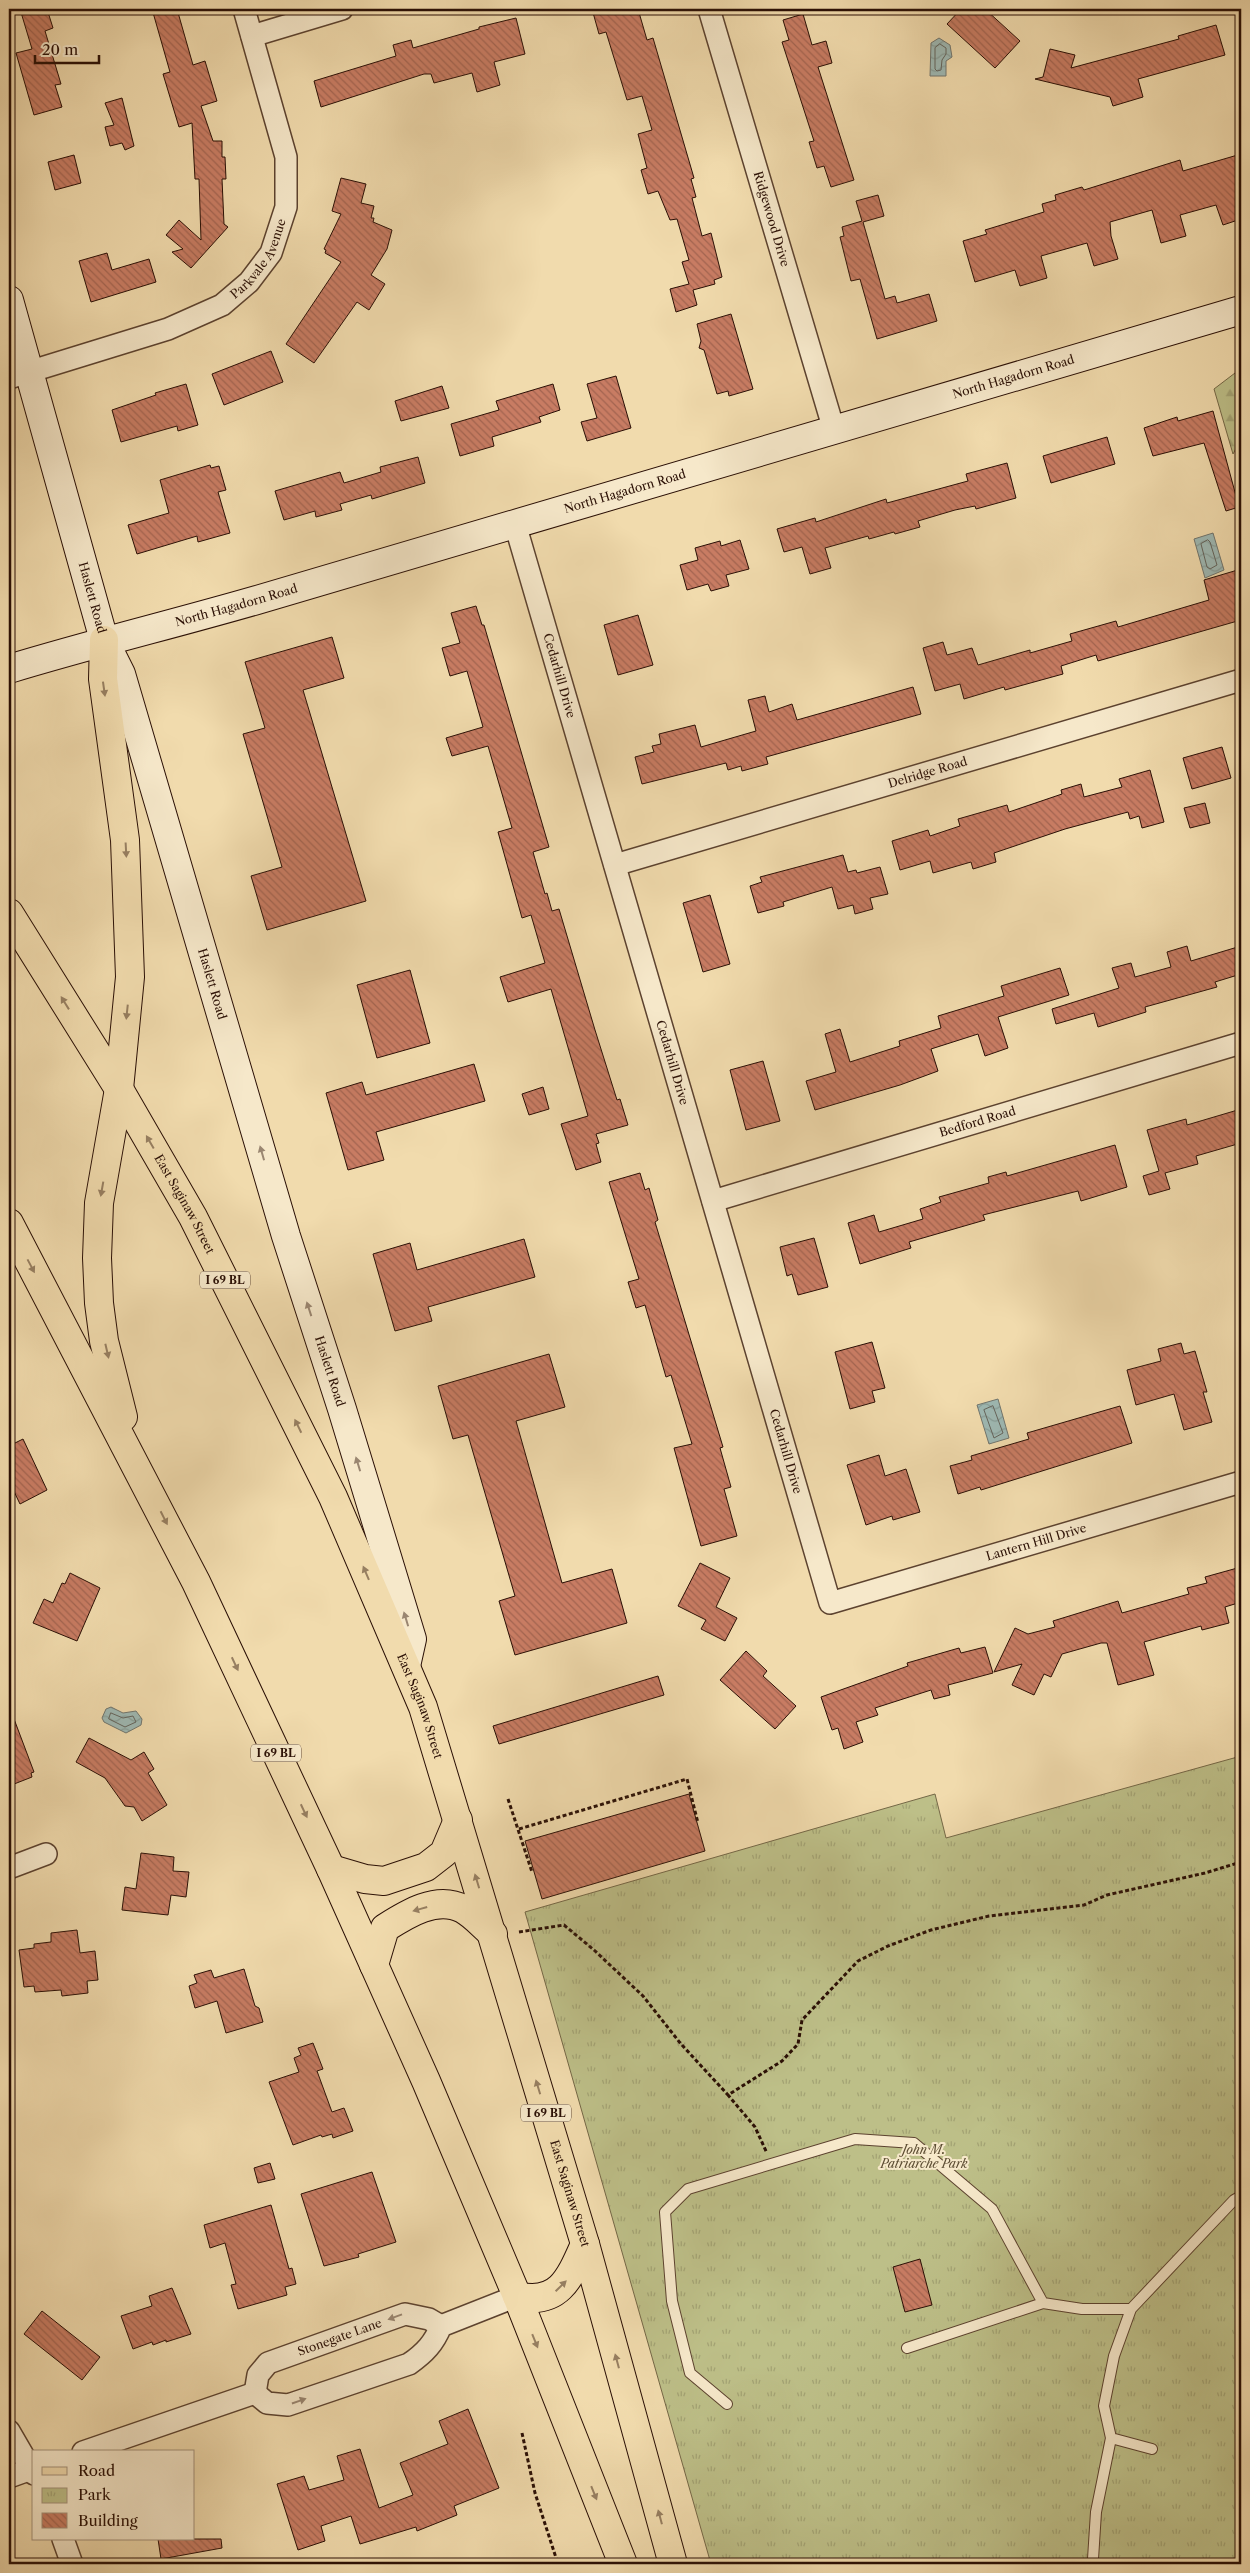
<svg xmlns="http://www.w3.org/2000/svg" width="1250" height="2573" font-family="'Libre Caslon Text',serif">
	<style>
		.forest { fill: url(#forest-firs); stroke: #746746 }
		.park { fill: url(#park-tufts); stroke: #746746 }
		.water { fill: url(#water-waves); stroke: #70756e }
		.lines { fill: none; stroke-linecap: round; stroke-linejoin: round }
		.shore { stroke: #64645c; stroke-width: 1 }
		.building { fill: url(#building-back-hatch); stroke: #2a0f05 }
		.lane-casing { stroke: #5c422f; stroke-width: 12 }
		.street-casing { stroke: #5c422f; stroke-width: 24 }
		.secondary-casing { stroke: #2a0f05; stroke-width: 30 }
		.primary-casing { stroke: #2a0f05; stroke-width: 30 }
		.path { stroke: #2a0f05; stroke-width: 3; stroke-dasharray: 4 2.5; stroke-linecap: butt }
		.lane { stroke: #f6e8ca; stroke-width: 10 }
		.street { stroke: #f6e8ca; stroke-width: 21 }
		.secondary { stroke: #f6e8ca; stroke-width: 28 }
		.primary { stroke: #f1dbad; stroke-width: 28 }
		.oneway { fill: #977f61 }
		.oneway2 { fill: #9a8671 }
		.labels { text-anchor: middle; stroke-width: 4; stroke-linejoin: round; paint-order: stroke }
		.shield { fill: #f6e8ca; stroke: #675040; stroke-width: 1 }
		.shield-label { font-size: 11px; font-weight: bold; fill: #2a0f05 }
		.street-label { font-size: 12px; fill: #2a0f05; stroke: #f6e8ca }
		.park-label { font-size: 12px; font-style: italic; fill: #5d4d33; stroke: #f6e8ca }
	</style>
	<defs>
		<pattern id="forest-firs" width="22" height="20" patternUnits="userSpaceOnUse" patternTransform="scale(1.25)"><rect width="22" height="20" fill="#bdbf88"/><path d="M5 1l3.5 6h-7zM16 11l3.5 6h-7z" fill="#a3a374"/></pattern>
		<pattern id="park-tufts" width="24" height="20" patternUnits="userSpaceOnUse" patternTransform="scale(1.25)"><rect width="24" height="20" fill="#bdbf88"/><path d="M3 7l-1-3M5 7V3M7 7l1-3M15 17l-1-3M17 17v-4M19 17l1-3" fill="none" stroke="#a3a374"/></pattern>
		<pattern id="water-waves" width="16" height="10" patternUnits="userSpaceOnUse" patternTransform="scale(1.25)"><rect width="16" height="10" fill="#9eb9b4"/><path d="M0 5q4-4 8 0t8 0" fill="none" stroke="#889e99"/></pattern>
		<pattern id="building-back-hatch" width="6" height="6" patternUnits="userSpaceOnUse" patternTransform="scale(1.25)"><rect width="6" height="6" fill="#c87c63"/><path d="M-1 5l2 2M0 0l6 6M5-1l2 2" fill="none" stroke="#a36450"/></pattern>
	</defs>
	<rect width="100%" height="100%" fill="#f1dbad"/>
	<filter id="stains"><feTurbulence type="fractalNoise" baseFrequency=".004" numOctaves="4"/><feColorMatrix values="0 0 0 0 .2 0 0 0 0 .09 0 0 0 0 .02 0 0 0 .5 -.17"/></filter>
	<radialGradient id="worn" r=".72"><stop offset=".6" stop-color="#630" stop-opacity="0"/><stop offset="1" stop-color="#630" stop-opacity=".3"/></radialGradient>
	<path class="forest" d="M1241,371V439L1233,454L1214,389L1235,373Z"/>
	<path class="park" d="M1241,1756V2564H711L525,1912L935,1794L946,1838Z"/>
	<path class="water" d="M939,38L950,45L952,57L946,61V76H930L931,43Z
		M1213,533L1224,570L1205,578L1194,539Z
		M998,1399L1009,1438L989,1444L977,1405Z
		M111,1707L123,1713L136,1711L142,1719L141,1725L126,1733L104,1722L102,1718L106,1709Z"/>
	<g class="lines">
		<path class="shore" d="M940,44L946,48V54L942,60L941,70L937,71L935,69V48Z
			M1208,540L1210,542L1217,565L1210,569L1207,567L1201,544Z
			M993,1406L1003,1433L994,1438L984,1410Z
			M111,1713L123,1718L133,1716L136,1722L125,1727L109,1719Z"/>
	</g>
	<path class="building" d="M20,9H47L53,28L45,31L61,84L55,85L62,107L34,115L16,53L32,49Z
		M152,9H177L193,65L205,61L217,101L201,106L213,141H222V157H225L226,179H222L224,224L228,227L191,268L172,252L183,249L166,235L179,220L201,240L199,179H195L192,123L179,127L163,74L170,72Z
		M592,9H638L647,40L653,38L694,178L691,179L696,197L692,198L702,236L711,233L722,277L714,280L715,284L693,290L697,305L676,312L670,289L689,284L682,262L689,260L677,219L670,220L658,191L648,194L641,170L647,168L638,134L652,130L642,96L627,100L606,32L599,34Z
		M961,9H985L1020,41L995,68L947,24Z
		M803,14L812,45L826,41L832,63L818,67L854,180L831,187L824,166L817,168L809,142L814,141L782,42L789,40L783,20Z
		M516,18L525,54L494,62L500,85L477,92L472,73L434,83L431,74H424L321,107L314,81L396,56L393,45L411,40L413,48L479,29V27Z
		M1216,25L1225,55L1138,79L1143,97L1113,106L1110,97L1035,79L1043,77L1050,49L1075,55L1071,68L1179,39L1178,36Z
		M122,98L134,146L125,150L122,143L110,146L105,127L114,125L105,103Z
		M1241,154V219L1223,225L1216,205L1180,215L1186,236L1161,243L1152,210L1110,222L1111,236L1118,259L1094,266L1087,243L1041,256L1047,278L1020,286L1015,270L975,282L963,241L987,234L985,230L1044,212L1042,204L1056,200L1055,195L1082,187L1084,190L1180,160L1183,171Z
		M74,155L81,183L55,190L48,162Z
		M341,178L366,184L361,203L374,206L371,218H374L373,222L392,230L387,249L371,275L385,284L369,310L357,302L314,363L286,344L341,262L325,253L326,250L324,249L341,214L332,211Z
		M878,195L884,216L863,222L885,299L895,296L897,303L929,294L937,321L877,339L860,279L851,281L840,237L844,236L842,227L862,221L856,201Z
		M107,253L112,270L149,259L156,282L91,302L79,261Z
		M731,314L753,389L729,396L728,391L717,394L704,350L699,348L701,341L697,324Z
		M271,351L283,382L224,405L212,374Z
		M616,376L631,428L587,441L581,422L597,418L587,384Z
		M186,384L198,425L178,431L177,426L121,442L112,410L156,395L155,393Z
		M553,384L560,410L539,417L541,422L492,437L494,446L460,456L451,424L499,410L496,401Z
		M442,386L449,408L401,421L395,401Z
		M1213,411L1239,507L1226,511L1204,443L1153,456L1144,428L1177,417L1178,421Z
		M1107,437L1115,464L1051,483L1043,456Z
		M418,457L425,483L372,499L371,495L340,504L342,510L316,517L315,511L284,520L275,491L340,472L344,483L381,472L380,467Z
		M1007,463L1016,498L976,509L975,506L955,510L918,521L920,527L895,534L894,532L869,539L868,536L825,548L831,568L810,574L802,547L784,552L777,529L815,518L816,522L886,499L887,503L968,481L966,474Z
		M210,465L211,468L219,466L226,490L218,492L230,533L198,542L197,536L137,554L128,525L169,513L160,480Z
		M740,540L749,569L726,575L729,586L711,591L708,584L687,590L680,565L698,560L695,548L720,541L721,546Z
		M1241,569V620L1098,661L1096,655L1061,666L1063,674L1005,690L1004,687L964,699L960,684L935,691L923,648L943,642L947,655L972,648L978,665L1030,650V653L1072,641L1070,634L1116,621L1118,627L1209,600L1204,580Z
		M476,606L482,625H484L549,847L533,852L545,894L547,893L552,911L559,909L595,1030L617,1100L620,1099L628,1125L596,1134L599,1143L596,1144L601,1162L576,1170L561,1124L588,1116L551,989L508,1002L500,977L545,963L531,915L522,918L498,832L512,828L488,746L452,756L446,738L483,727L467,671L450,676L442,648L460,643L451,613Z
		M638,615L653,665L618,675L604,625Z
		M332,637L344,678L303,690L366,901L267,930L251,876L282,867L243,734L265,728L245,662Z
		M913,687L921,714L766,757L768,764L742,771L741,766L728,770L726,763L642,784L635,757L654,752L652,746L661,744L659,734L695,725L701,747L756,731L748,700L765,696L769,712L792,704L797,720Z
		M1222,747L1231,778L1192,789L1183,758Z
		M1150,770L1164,822L1142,828L1139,816L1130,819L1128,812L1065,829L994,853L996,862L973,869L971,862L933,873L930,861L900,870L892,841L928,830L930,836L960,826L958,819L1007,805L1009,812L1062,794L1061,790L1081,784L1084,797L1122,787L1119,779Z
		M1205,803L1210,823L1190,828L1184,808Z
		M843,855L848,872L856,870L857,873L880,867L888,894L870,898L873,909L855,914L853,905L838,909L832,887L783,902L784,906L758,913L750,886L762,882L760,877Z
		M710,895L730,964L703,972L683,903Z
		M1187,946L1191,961L1241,946V974L1215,982L1217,987L1145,1007L1146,1012L1098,1027L1094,1013L1056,1024L1052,1009L1119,988L1112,968L1131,963L1135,977L1171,967L1167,952Z
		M1060,968L1069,995L998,1017L1008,1048L985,1056L978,1034L931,1049L938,1071L900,1085L815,1110L806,1081L836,1072L825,1034L840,1029L850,1062L900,1046L899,1041L941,1028L938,1016L1004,996L1001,986Z
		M410,970L430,1043L377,1058L357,985Z
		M763,1061L780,1121L746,1130L730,1070Z
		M474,1064L485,1101L376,1132L384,1160L348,1170L326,1093L362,1082L366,1095Z
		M543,1087L549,1109L529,1115L522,1094Z
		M1241,1109V1143L1196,1156L1198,1164L1165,1173L1170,1189L1149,1195L1143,1176L1159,1171L1147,1130L1186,1119L1187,1125Z
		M1115,1145L1127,1187L1081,1201L1078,1191L983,1215L985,1220L909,1242L911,1248L860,1264L848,1223L874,1215L879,1232L923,1219L920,1209L941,1202L939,1197L989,1183L988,1177L1006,1172L1007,1176Z
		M640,1173L645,1190L649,1188L658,1220L655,1222L723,1447L720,1448L731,1487L724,1489L737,1536L701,1546L674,1448L692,1444L671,1375L666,1377L645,1305L636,1308L628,1282L639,1279L609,1182Z
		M814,1238L828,1287L798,1295L792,1274L787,1276L780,1247Z
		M524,1239L535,1277L428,1307L432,1321L395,1331L373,1254L410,1243L417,1270Z
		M872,1342L885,1388L872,1391L875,1402L850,1409L835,1352Z
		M1181,1343L1184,1354L1195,1351L1207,1392H1203L1212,1422L1184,1430L1174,1394L1136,1405L1127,1370L1161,1361L1158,1349Z
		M549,1354L565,1407L516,1421L562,1583L612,1569L627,1623L515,1655L499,1601L515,1596L468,1435L453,1439L438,1386Z
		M1120,1406L1132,1443L981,1490L980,1487L958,1494L950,1466L972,1460L971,1456L1029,1439L1027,1433Z
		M23,1439L47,1490L20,1504L9,1481V1446Z
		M879,1455L885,1476L906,1469L920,1512L893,1520L892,1516L866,1525L847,1465Z
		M700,1563L730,1578L716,1607L737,1618L725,1641L701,1629L706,1620L678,1606Z
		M1241,1567V1602L1225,1607L1229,1623L1202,1630L1201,1626L1144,1642L1154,1675L1118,1685L1107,1643H1101L1062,1654L1051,1677L1044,1674L1034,1695L1012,1685L1022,1664L994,1672L1015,1628L1028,1634L1055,1627L1053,1621L1118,1601L1122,1613L1189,1594L1187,1588L1207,1583L1205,1577Z
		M70,1573L100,1588L77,1641L33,1623L44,1599L53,1603L62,1583L65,1584Z
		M985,1647L993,1673L948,1685L950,1695L934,1699L931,1690L875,1708L878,1715L856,1722L863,1742L844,1749L838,1728L832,1730L821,1697L908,1666L907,1663L959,1648L961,1653Z
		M746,1651L767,1671L763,1676L796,1706L775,1729L720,1680Z
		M658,1676L664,1695L499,1744L493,1726Z
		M11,1711L34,1772L31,1773L32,1777L9,1786V1712Z
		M89,1738L131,1760L144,1752L154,1769L148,1773L167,1805L142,1821L134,1807L125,1806L105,1778L76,1762Z
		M689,1794L705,1851L542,1899L525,1841Z
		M141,1853L174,1857L173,1871L189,1872L186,1897L171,1895L168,1915L122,1910L125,1887L136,1889Z
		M77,1930L80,1953L95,1951L98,1980L87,1981L88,1993L62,1996L61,1990L35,1992L34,1986L24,1987L19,1950L34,1948V1944L51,1942V1933Z
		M244,1969L255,2006L259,2008L263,2022L226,2033L217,2001L195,2008L189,1986L197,1983L194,1975L211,1970L214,1978Z
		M313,2043L323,2069L317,2071L332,2112L344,2108L353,2131L333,2138L332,2134L322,2137L321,2135L293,2145L269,2082L299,2072L294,2058L301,2055L298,2048Z
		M270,2163L275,2179L258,2183L254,2168Z
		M372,2172L396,2242L358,2254L359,2257L324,2266L301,2194Z
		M271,2205L289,2269L292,2268L296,2284L285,2287L287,2295L238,2309L231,2285L236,2284L225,2243L210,2248L204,2225Z
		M920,2259L932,2305L905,2312L893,2267Z
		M172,2288L191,2334L166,2342V2340L153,2345L152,2342L133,2349L121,2316L152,2306L149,2296Z
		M42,2311L100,2357L82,2380L24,2334Z
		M468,2409L499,2488L454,2506L457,2515L417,2531L416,2527L360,2544L351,2516L321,2526L325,2541L298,2550L277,2484L304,2476L309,2490L344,2480L337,2456L360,2449L379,2508L413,2495L400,2463L448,2444L439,2421Z
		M158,2539H221L222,2548L161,2559Z"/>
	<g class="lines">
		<defs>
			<path id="lane" d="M907,2348L1043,2303L1082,2309H1131
				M727,2404L690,2373L672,2301L665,2212L688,2189L855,2139L914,2143L992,2209L1043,2303
				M1111,2438L1152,2449
				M1093,2559L1096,2512L1111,2438L1104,2406L1114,2356L1131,2309L1234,2200L1241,2196"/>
			<g id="street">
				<path id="s1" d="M709,9L834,430"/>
				<path d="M252,36L342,9"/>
				<path id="s2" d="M9,378L168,329L222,305L249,282L271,253L286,207V157L244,9"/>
				<path id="s3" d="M515,524L830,1603L1241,1482"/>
				<path id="s4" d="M615,865L1241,680"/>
				<path id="s5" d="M713,1201L1241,1043"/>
				<path d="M9,1868L46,1854"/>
				<path d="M255,2393L267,2403L288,2405L409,2364C425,2353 434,2343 441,2326L517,2296"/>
				<path id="s6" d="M255,2393L258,2375L268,2363L405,2314L429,2319L441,2326"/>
				<path d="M9,2431L34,2474"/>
				<path d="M83,2452L255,2393"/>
				<path d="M9,2477L34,2468"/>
				<path d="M63,2539L72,2564"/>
			</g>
			<g id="secondary">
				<path id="s7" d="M9,300L104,640L121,674L286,1236L342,1409L412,1639L406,1666"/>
				<path id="s8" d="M9,669C91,644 174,624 257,600L1241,310"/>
			</g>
			<g id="primary">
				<path d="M104,640L103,679L125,840L130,977L119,1089L99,1203L97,1258L99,1303L104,1341L123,1417"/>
				<path id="s9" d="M9,913L119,1089L193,1217L333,1497L423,1707L585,2244L673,2564"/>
				<path d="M9,1223L196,1582L331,1869L426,2081L517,2296L623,2564"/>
				<path d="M331,1869L365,1879L384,1881L426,1867L444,1853L458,1820"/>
				<path d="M374,1965L385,1928C407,1914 437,1895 463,1909C474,1915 484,1927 493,1934"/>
				<path d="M517,2296C559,2306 570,2278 585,2244"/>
			</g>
		</defs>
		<use href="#lane" class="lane-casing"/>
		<use href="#street" class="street-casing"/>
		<use href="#secondary" class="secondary-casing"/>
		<use href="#primary" class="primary-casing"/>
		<path class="path" d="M508,1799L532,1872
			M519,1829L687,1779L698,1823
			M519,1932L564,1925L594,1950L643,1996L681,2044L728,2095
			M766,2151L755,2127L728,2095L782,2061L798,2044L802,2020L858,1961L888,1946L931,1930L989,1916L1084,1905L1107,1895L1205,1873L1241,1862
			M522,2433L535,2493L558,2564"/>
		<use href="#lane" class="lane"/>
		<use href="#street" class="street"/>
		<use href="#secondary" class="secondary"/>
		<use href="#primary" class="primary"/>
	</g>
	<defs><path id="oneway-solid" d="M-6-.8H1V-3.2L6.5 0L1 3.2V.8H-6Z" transform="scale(1.25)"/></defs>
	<g class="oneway">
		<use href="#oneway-solid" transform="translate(104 689) rotate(82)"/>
		<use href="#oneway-solid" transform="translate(126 850) rotate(87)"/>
		<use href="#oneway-solid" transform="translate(65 1003) rotate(-122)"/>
		<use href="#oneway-solid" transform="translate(127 1012) rotate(96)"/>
		<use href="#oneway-solid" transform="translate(150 1142) rotate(-120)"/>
		<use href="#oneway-solid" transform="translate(102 1189) rotate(100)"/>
		<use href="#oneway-solid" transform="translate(31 1266) rotate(62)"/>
		<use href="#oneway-solid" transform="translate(107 1351) rotate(77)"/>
		<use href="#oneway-solid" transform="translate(298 1426) rotate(-116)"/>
		<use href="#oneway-solid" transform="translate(164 1518) rotate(63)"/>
		<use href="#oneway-solid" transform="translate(366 1573) rotate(-113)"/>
		<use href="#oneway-solid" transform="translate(235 1664) rotate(65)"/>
		<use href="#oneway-solid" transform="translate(304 1811) rotate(65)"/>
		<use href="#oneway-solid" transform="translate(477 1881) rotate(-107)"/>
		<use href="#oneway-solid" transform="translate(420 1909) rotate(164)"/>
		<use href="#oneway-solid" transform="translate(538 2087) rotate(-107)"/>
		<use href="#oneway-solid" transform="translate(561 2286) rotate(-44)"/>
		<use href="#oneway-solid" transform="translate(535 2341) rotate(68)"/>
		<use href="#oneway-solid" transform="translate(617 2361) rotate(-105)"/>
		<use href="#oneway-solid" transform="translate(594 2493) rotate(68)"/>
		<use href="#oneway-solid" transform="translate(660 2517) rotate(-105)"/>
	</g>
	<g class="oneway2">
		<use href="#oneway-solid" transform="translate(262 1153) rotate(-106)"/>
		<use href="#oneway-solid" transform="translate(309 1309) rotate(-108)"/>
		<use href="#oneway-solid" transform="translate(358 1464) rotate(-107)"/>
		<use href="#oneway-solid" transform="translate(406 1619) rotate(-107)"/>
		<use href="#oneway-solid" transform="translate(395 2317) rotate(160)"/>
		<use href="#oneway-solid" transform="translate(299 2401) rotate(-19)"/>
	</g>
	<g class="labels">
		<g class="shield">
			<rect x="200" y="1271.5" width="50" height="17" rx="4"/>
			<rect x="251" y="1744.5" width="50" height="17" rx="4"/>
			<rect x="521" y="2104.5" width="50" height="17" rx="4"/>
		</g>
		<g class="shield-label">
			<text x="225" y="1284">I 69 BL</text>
			<text x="276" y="1757">I 69 BL</text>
			<text x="546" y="2117">I 69 BL</text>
		</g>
		<g class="street-label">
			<text dy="4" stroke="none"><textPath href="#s1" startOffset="219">Ridgewood Drive</textPath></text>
			<text dy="4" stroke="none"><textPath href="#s2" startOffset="286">Parkvale Avenue</textPath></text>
			<text dy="4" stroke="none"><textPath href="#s8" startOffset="1046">North Hagadorn Road</textPath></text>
			<text dy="4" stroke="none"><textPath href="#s8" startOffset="641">North Hagadorn Road</textPath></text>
			<text dy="4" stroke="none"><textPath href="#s7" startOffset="309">Haslett Road</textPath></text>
			<text dy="4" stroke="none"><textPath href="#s8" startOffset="236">North Hagadorn Road</textPath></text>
			<text dy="4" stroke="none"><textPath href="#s3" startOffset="158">Cedarhill Drive</textPath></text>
			<text dy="4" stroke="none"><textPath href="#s4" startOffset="326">Delridge Road</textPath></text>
			<text dy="4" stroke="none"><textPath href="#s7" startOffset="714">Haslett Road</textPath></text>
			<text dy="4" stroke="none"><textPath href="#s3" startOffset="561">Cedarhill Drive</textPath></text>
			<text dy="4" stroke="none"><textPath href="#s5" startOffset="276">Bedford Road</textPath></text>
			<text dy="4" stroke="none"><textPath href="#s9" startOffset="340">East Saginaw Street</textPath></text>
			<text dy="4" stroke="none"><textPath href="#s7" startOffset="1119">Haslett Road</textPath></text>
			<text dy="4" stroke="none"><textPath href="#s3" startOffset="966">Cedarhill Drive</textPath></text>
			<text dy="4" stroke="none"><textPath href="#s3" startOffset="1339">Lantern Hill Drive</textPath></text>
			<text dy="4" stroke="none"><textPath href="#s9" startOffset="895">East Saginaw Street</textPath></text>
			<text dy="4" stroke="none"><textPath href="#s9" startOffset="1405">East Saginaw Street</textPath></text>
			<text dy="4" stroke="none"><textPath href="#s6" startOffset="110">Stonegate Lane</textPath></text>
		</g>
		<g class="park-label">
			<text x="924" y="2154">John M.<tspan x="924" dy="14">Patriarche Park</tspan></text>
		</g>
	</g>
	<rect width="1250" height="2573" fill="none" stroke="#f1dbad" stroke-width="30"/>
	<rect x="10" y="10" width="1230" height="2553" fill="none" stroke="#2a0f05" stroke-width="2.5"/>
	<rect x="15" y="15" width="1220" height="2543" fill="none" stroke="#2a0f05"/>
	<rect x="32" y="2450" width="162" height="90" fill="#f6e8ca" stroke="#a4917b"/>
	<rect x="42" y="2467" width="25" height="8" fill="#f1dbad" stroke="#a4917b"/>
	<text x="78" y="2476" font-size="15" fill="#2a0f05">Road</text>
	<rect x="42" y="2488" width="25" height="15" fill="url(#park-tufts)" stroke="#a4917b"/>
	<text x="78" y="2500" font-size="15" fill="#2a0f05">Park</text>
	<rect x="42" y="2513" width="25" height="15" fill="url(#building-back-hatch)" stroke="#a4917b"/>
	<text x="78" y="2526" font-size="15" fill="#2a0f05">Building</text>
	<path d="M35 55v8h64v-8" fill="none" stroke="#2a0f05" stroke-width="2.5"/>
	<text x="42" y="55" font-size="15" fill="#2a0f05" stroke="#f6e8ca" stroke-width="4" paint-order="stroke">20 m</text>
	<rect width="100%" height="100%" filter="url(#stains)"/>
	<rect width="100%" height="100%" fill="url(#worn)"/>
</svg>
